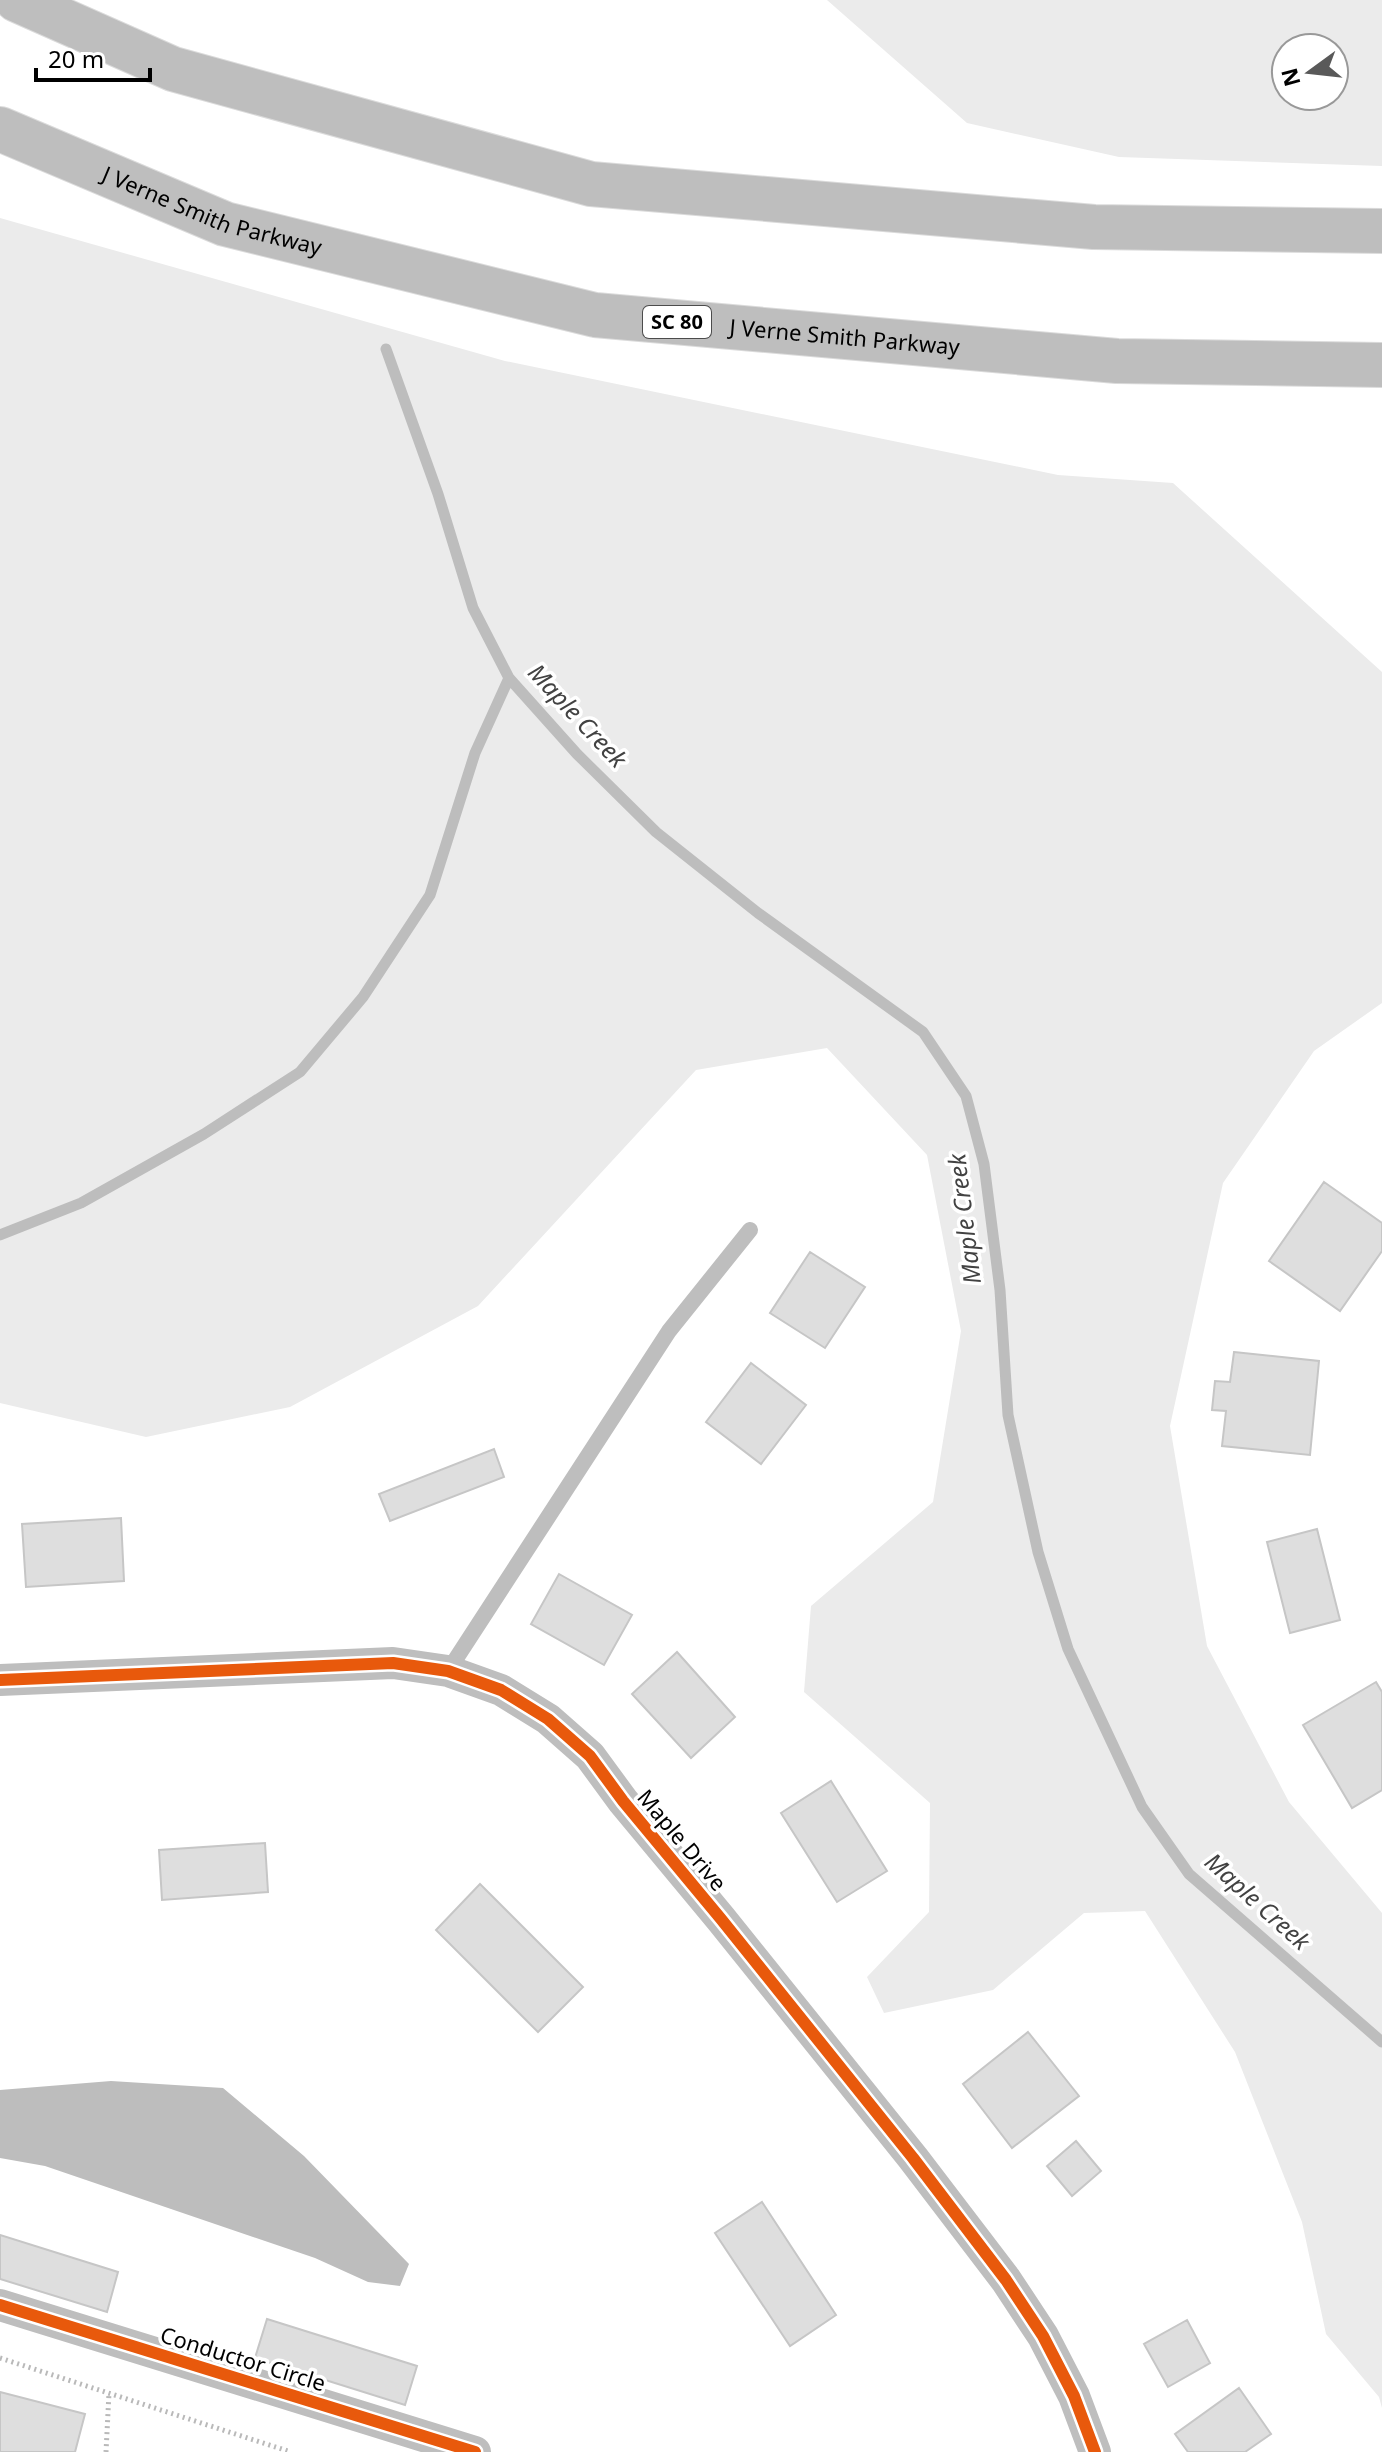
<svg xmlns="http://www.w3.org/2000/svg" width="1382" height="2452" font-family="'Noto Sans',sans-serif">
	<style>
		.green { fill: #ebebeb; fill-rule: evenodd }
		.water { fill: #bdbdbd }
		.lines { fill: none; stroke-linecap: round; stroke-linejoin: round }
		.stream { stroke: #bdbdbd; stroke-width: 11 }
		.building { fill: #dedede; stroke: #c6c6c6; stroke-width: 2 }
		.primary-casing { stroke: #dbdbdb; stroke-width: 46 }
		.path { stroke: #b9b9b9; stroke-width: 5; stroke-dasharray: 2 4; stroke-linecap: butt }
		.lane { stroke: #bebebe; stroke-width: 16 }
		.street { stroke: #bebebe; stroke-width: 32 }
		.primary { stroke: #bebebe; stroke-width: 44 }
		.cycleway-casing { stroke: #fff; stroke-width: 17 }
		.cycleway { stroke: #e8590c; stroke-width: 12 }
		.labels { text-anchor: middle; stroke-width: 7; stroke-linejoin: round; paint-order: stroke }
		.shield { fill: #fff; stroke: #4c4c4c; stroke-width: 2 }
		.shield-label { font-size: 20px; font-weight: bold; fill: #000 }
		.street-label { font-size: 22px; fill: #000; stroke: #fff }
		.water-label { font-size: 24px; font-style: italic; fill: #424242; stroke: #fff }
	</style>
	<rect width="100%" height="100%" fill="#fff"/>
	<path class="green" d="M827,0H1382V166L1119,157L967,123ZM1334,48V96H1286V48Z
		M0,218L505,361L1058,475L1173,483L1382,672V1003L1314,1051L1223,1183L1170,1426L1207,1646L1289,1802L1382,1913V2408L1379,2397L1326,2334L1302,2222L1235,2052L1145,1911L1084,1913L993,1990L884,2013L867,1977L929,1912L930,1803L804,1692L811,1606L933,1502L961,1331L927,1155L827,1048L696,1070L478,1306L290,1407L146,1437L0,1403Z"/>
	<path class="water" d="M111,2081L223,2088L304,2156L409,2264L400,2286L368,2282L315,2258L45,2166L0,2158V2090Z"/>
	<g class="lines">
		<path class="stream" d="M386,349L438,494L473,608L509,678L577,754L656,832L758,913L923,1032L966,1096L984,1164L1000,1290L1008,1415L1038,1552L1068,1649L1142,1807L1189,1874L1382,2042
			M0,1235L81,1203L204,1134L300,1072L363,997L430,895L475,753L509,678"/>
	</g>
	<path class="building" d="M1324,1182L1382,1223V1251L1340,1311L1269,1261Z
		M810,1252L865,1287L825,1348L770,1313Z
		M1234,1352L1319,1361L1310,1455L1222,1446L1226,1411L1212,1410L1215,1381L1230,1382Z
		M751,1363L806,1405L761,1464L706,1422Z
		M494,1449L504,1477L390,1521L379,1494Z
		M121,1518L124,1581L26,1587L22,1524Z
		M1317,1529L1340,1620L1290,1633L1267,1542Z
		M559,1574L632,1615L604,1665L531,1624Z
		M677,1652L735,1717L691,1758L632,1694Z
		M1376,1682L1382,1692V1790L1352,1808L1303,1725Z
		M831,1781L887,1871L837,1902L781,1813Z
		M265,1843L268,1892L162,1900L159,1850Z
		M480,1884L583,1987L538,2032L436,1930Z
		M1028,2032L1079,2096L1012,2148L963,2084Z
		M1076,2141L1101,2171L1072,2196L1047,2166Z
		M762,2202L836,2315L790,2346L715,2233Z
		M0,2235L118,2272L107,2312L0,2279Z
		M267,2319L417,2366L405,2405L255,2358Z
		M1187,2320L1210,2363L1168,2387L1144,2344Z
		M1239,2388L1271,2434L1245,2452H1188L1175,2434Z
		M0,2392L85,2414L75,2452H0Z"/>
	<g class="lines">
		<defs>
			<g id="primary">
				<path d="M17,0L173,69L591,184L1094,227L1382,231"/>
				<path id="s1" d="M0,129L225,224L595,315L1117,361L1382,365"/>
			</g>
		</defs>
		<use href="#primary" class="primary-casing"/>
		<path class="path" d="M0,2358L291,2452
			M106,2452L109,2393"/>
		<path class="lane" d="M448,1671L669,1331L750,1230"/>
		<path class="street" d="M0,1680L393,1663L448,1671L501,1690L548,1719L590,1756L623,1801L721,1919L913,2158L1006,2280L1043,2336L1074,2396L1095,2452
			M0,2305L475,2452"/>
		<use href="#primary" class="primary"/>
		<defs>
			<path id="cycleway" d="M0,1680L393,1663L448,1671L501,1690L548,1719L590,1756L623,1801L721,1919L913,2158L1006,2280L1043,2336L1074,2396L1095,2452
				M0,2305L475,2452"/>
		</defs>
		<use href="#cycleway" class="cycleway-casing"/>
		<use href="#cycleway" class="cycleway"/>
	</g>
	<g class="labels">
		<rect class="shield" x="643" y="306" width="68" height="32" rx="6"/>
		<g class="shield-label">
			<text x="677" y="329">SC 80</text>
		</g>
		<g class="street-label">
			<text dy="8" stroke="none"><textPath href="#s1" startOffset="228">J Verne Smith Parkway</textPath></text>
			<text dy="8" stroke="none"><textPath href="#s1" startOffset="876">J Verne Smith Parkway</textPath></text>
			<text transform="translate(682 1840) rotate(50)" y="8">Maple Drive</text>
			<text transform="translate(243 2359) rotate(17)" y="8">Conductor Circle</text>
		</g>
		<g class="water-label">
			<text transform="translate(577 716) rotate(47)" y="8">Maple Creek</text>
			<text transform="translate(965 1219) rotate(-97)" y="8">Maple Creek</text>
			<text transform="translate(1257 1902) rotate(42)" y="8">Maple Creek</text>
		</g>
	</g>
	<g transform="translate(1310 72) rotate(255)"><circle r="38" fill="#ffffff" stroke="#999999" stroke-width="2"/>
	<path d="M0-6L14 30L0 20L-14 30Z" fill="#595959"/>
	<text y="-12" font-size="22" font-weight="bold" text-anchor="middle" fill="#000000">N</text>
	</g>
	<path d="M36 68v12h114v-12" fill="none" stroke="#000000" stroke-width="4"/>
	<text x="48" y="68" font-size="24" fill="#000000" stroke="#ffffff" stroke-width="6" paint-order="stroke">20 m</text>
</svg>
